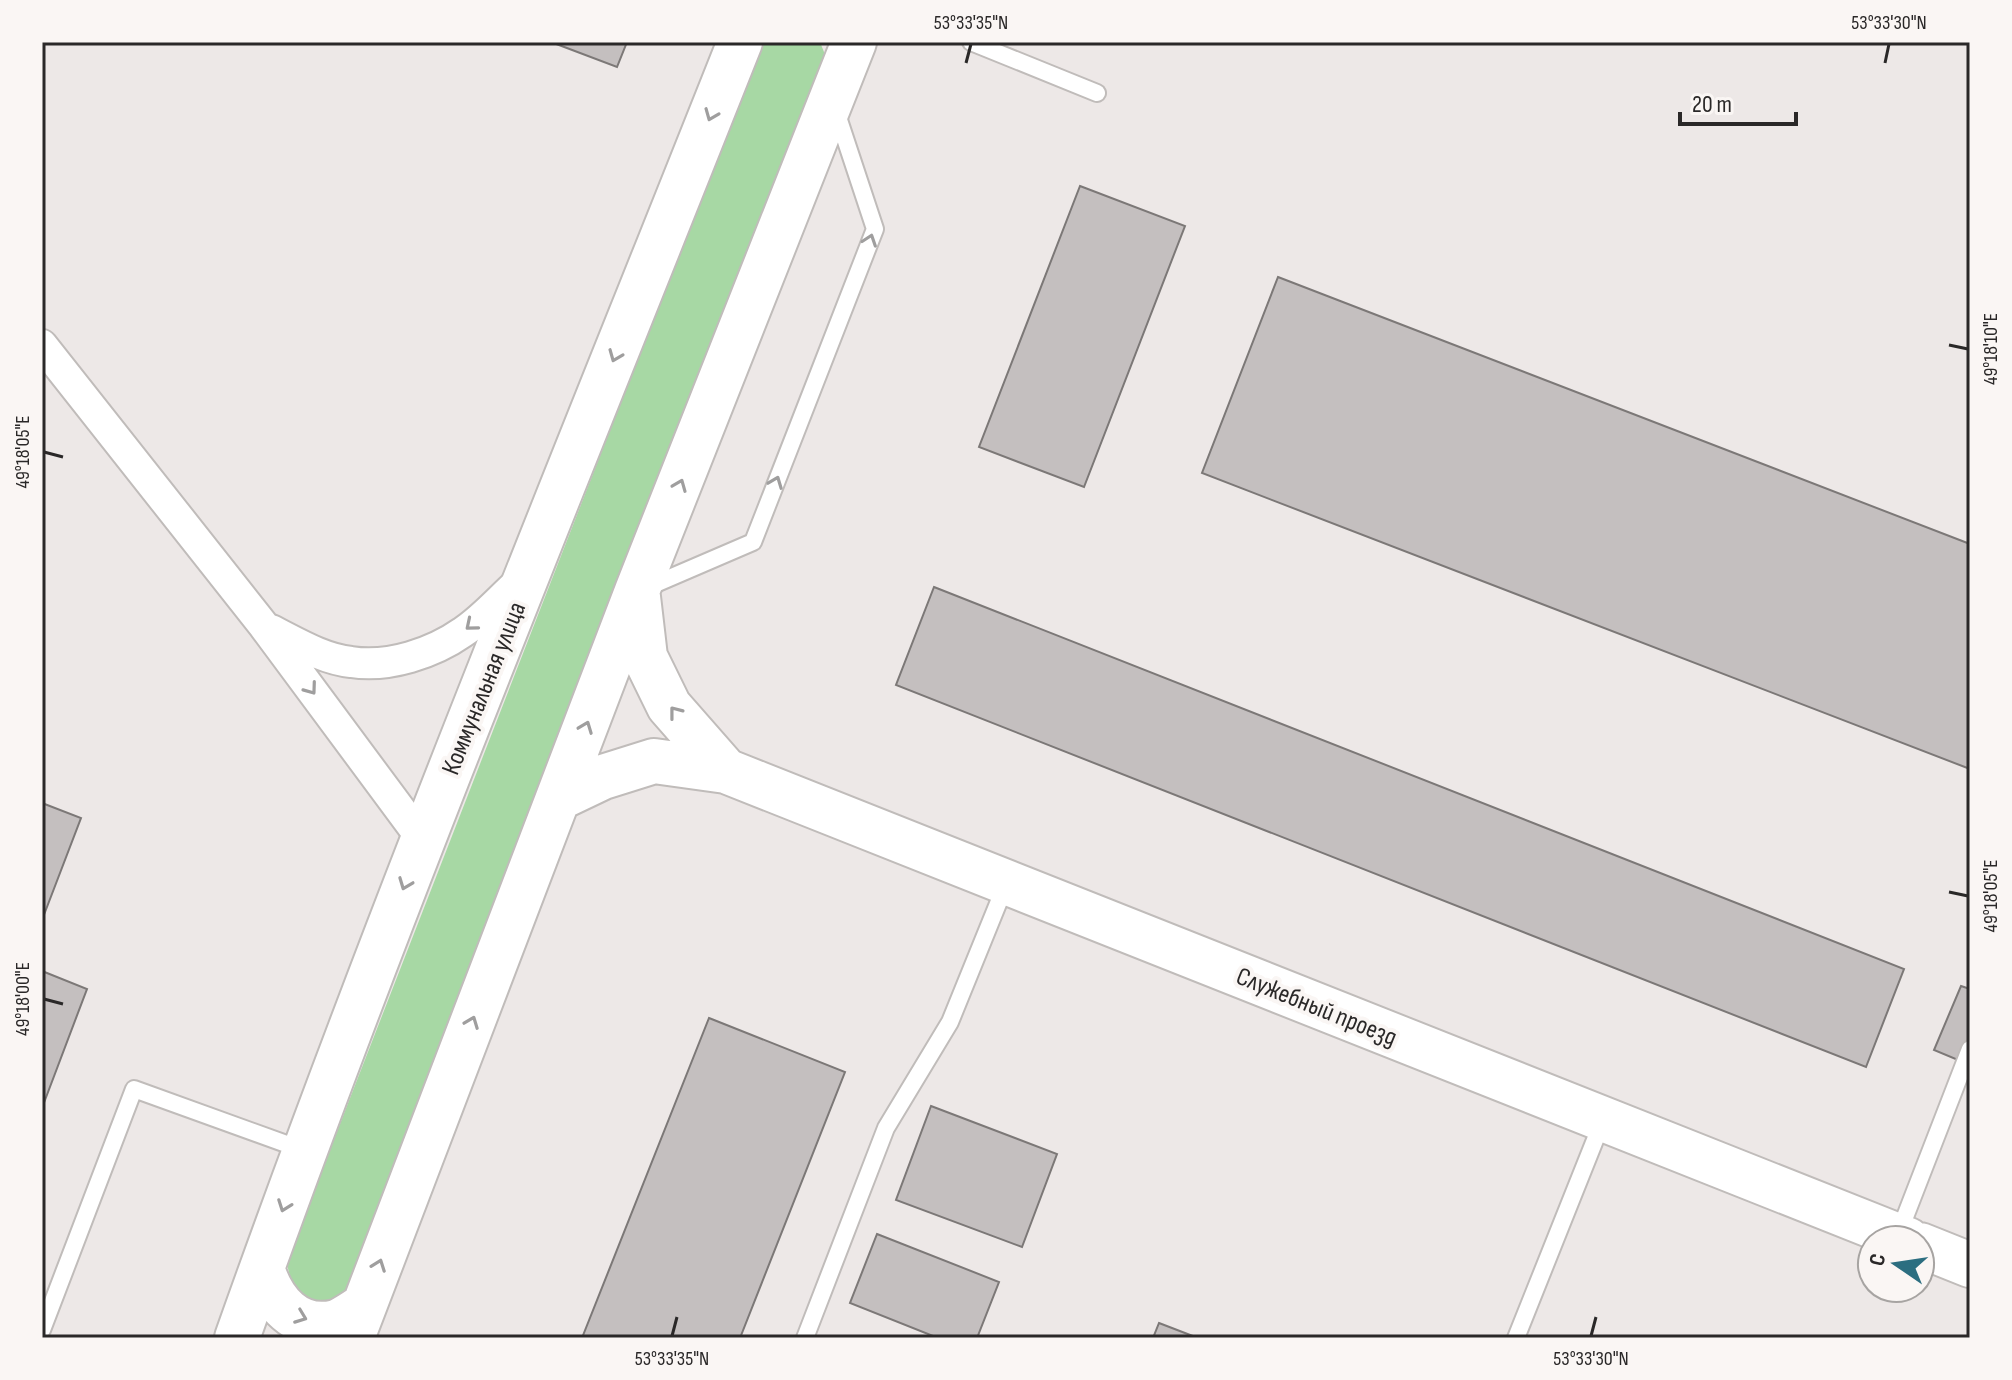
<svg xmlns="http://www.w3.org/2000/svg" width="2012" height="1380" font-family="'Sofia Sans Condensed',sans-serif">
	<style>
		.green { fill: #a7d8a4 }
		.building { fill: #c4bfbf; stroke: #7c7877; stroke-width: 2 }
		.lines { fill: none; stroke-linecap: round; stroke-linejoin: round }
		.lane-casing { stroke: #c0bcba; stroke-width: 20 }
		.street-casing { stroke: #c0bcba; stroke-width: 34 }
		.secondary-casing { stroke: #c0bcba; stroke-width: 48 }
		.lane { stroke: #fff; stroke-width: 16 }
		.street { stroke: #fff; stroke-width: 30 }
		.secondary { stroke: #fff; stroke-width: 44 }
		.oneway { stroke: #9f9e9e }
		.ticks { fill: none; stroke: #2a2828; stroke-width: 3 }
		.labels { text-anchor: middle; stroke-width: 8; stroke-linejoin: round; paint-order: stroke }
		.street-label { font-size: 26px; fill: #2a2828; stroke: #faf6f4 }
		.neatline { fill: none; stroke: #2a2828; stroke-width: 3 }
		.ticks-label { font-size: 20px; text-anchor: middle; fill: #2a2828 }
	</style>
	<rect width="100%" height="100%" fill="#ede8e7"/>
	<path class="green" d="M761,42H820L824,52V64L353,1287C347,1291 339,1300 332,1302C304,1312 288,1282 287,1260Z"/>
	<path class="building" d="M551,42H627L617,67Z
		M1080,186L1185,226L1084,487L979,447Z
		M1278,277L1970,544V769L1202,473Z
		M934,587L1904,969L1866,1067L896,685Z
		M42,803L81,818L42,920Z
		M42,971L87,989L42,1108Z
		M1961,986L1970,989V1065L1934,1050Z
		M709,1018L845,1072L740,1338H582Z
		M931,1106L1057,1154L1022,1247L896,1200Z
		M877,1234L999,1282L977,1338H938L850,1303Z
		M1159,1323L1198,1338H1153Z"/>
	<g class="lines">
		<defs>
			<path id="lane" d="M971,42L1097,93
				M646,588L753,542L875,229L836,111
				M1898,1235L1970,1049
				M42,1330L134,1089L303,1150
				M805,1338L886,1128L950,1022L1006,884
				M1516,1338L1603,1120"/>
			<path id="street" d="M42,345L264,626L422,839
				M271,630C297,643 323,659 351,662C389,668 433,653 463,632C483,619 501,598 519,582"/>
			<path id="secondary" d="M638,597L645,657L669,706L726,771
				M559,798L603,777L654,761L726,771L1908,1240
				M1920,1245L1970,1265
				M262,1268C272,1301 296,1332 336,1322C345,1319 355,1311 364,1306
				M237,1338C392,901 569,473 740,42
				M352,1338L637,591L854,42"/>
		</defs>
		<use href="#lane" class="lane-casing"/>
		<use href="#street" class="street-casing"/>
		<use href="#secondary" class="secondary-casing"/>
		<use href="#lane" class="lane"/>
		<use href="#street" class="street"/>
		<use href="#secondary" class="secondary"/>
	</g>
	<defs><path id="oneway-chevron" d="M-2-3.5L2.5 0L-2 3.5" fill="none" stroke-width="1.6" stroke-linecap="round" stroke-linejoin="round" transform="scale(2)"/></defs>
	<g class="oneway">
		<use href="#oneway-chevron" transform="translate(711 115) rotate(112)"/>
		<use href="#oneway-chevron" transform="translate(870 240) rotate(-71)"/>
		<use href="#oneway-chevron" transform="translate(615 356) rotate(112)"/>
		<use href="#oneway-chevron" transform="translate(776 482) rotate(-69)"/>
		<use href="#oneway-chevron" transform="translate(680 485) rotate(-68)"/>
		<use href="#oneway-chevron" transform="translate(471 625) rotate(140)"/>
		<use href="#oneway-chevron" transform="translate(311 689) rotate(54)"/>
		<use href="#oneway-chevron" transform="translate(675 712) rotate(-128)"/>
		<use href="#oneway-chevron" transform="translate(586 727) rotate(-69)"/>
		<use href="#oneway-chevron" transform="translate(405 884) rotate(111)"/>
		<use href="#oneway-chevron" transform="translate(472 1022) rotate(-69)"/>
		<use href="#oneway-chevron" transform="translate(284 1206) rotate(110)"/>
		<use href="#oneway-chevron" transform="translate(379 1265) rotate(-70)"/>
		<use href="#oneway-chevron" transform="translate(301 1317) rotate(21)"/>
	</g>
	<path class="ticks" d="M966,63L971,44M1885,63L1889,44M1949,345L1968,349M44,452L63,457M1949,892L1968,896M44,999L63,1004M672,1336L677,1317M1591,1336L1596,1317"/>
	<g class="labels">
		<g class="street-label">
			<text transform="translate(483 688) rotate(-68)" y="9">Коммунальная улица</text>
			<text transform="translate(1317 1006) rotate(22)" y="9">Служебный проезд</text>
		</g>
	</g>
	<rect width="2012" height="1380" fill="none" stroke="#faf6f4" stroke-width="88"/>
	<g transform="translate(1896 1264) rotate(283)"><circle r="38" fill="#faf6f4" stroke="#a7a4a2" stroke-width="2"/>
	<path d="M0-6L14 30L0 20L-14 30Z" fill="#2c6e80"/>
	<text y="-12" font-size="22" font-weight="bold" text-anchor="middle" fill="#2a2828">С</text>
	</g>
	<path d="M1680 112v12h116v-12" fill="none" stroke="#2a2828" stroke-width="4"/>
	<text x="1692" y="112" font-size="24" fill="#2a2828" stroke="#faf6f4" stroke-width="6" paint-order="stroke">20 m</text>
	<rect x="44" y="44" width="1924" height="1292" class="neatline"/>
	<g class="ticks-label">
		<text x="971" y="29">53°33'35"N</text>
		<text x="1889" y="29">53°33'30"N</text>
		<text transform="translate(1990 349) rotate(-90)" y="7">49°18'10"E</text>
		<text transform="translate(22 452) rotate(-90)" y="7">49°18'05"E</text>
		<text transform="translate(1990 896) rotate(-90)" y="7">49°18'05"E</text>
		<text transform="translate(22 999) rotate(-90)" y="7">49°18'00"E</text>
		<text x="672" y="1365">53°33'35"N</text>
		<text x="1591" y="1365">53°33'30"N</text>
	</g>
</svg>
